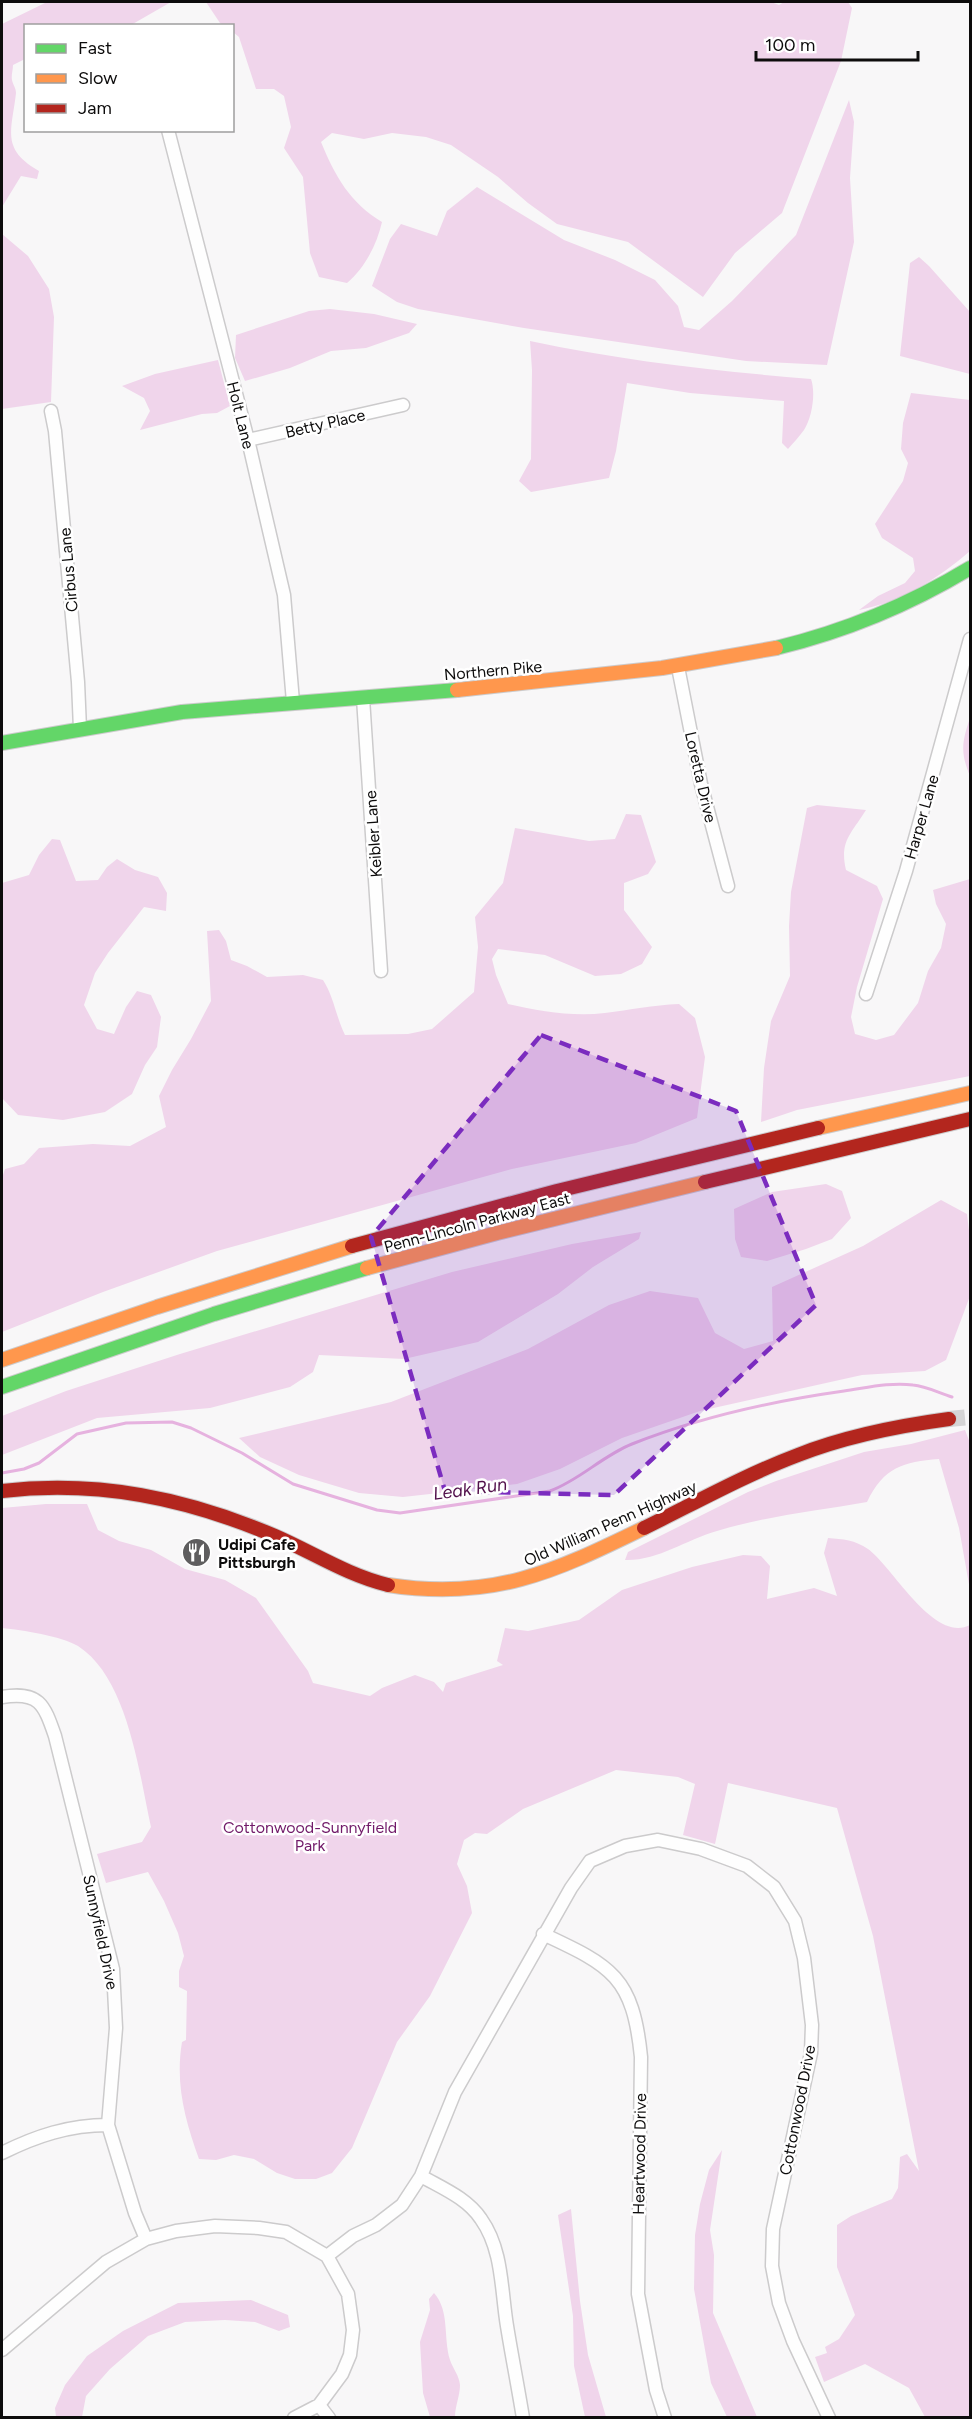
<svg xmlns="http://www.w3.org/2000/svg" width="972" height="2419" font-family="Figtree,sans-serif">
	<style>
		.green { fill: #f0d5eb }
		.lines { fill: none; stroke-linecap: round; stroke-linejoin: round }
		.stream { stroke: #e6b2df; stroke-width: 3 }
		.secondary-tunnel { stroke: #d5d4d5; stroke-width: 16; stroke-dasharray: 16 8; stroke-linecap: butt }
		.street-casing { stroke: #cccbcc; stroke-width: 15 }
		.fast-casing { stroke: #cccbcc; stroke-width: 16 }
		.slow-casing { stroke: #cccbcc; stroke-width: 16 }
		.jam-casing { stroke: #cccbcc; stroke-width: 16 }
		.street { stroke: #fefefe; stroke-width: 12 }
		.fast { stroke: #63d668; stroke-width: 14 }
		.slow { stroke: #ff974d; stroke-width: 14 }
		.jam { stroke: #b3261e; stroke-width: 14 }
		.marked { fill: #7b2cbf; fill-opacity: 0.2; stroke: #7b2cbf; stroke-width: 4.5; stroke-dasharray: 12 8; stroke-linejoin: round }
		.labels { text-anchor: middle; stroke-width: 5; stroke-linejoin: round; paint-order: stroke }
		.street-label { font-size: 16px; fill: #0d0c0c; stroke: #fff }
		.poi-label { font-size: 16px; font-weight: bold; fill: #0d0c0c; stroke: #fff; text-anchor: start }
		.park-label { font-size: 16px; fill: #711a69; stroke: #fff }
		.water-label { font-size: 18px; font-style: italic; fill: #510f4b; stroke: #fff }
	</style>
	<rect width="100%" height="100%" fill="#f8f7f8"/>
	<path class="green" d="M47,2H171L131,25L26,26L25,59L13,65C13,70 11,76 12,80C13,85 16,88 16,93C12,130 0,149 39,171L37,179L21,176L2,207V24Z
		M206,2H771L779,5L784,2H848L852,8L841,61L782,213L735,253L703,297L628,242L557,224L528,203L498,177L451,145L426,137L392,133L364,139L332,133L321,142C335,176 350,203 382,222C377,244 365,268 347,283L319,277L310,253L303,177L284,148L291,127L284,96L274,89H256L239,37L233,32L232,26L223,25L220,23Z
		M849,100L854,122L850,178L854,242L827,365L746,361L524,328L418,309L397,302L372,286L390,239L401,224L437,236L447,211L477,187L564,240L615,260L655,280L678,306L684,327L699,330L732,301L796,235Z
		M2,234L28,256L49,289L54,317L51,402L2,409Z
		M919,257L929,266L970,312V374L900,356L910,263Z
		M330,309L374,314L417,324L409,333L366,348L331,351L290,368L245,381L235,358L236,335L309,311Z
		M530,341C624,361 716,371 811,379C816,393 812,418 804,430C799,437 793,443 788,449L782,443L784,401L690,393L627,383L616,451L609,478L531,492L519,481L531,459L532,370Z
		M218,360L230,406L217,413L202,414L140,430L150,411L144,398L122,386L155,374Z
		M911,393L970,400V551C939,578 901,602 859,610L878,596L905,583L915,571L913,558L882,538L875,524L903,481L908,463L901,449L903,423Z
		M970,718V776C960,752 962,742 970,718Z
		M817,805L866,810C852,833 839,841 846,870L877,886L883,899L857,987L851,1017L855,1034L876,1040L894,1035L918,1003L928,971L941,948L946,924L936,904L933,890L970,879V1076L797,1110L761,1122L764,1068L771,1021L790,976L789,926L791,892L807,808Z
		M626,814L641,815L656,862L648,874L624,883V910L652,947L642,964L621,974L595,976L545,955L498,949L492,959L496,975L508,1004C540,1011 572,1017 605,1013C630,1010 653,1005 679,1004L695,1018L705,1057L697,1118L636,1143L512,1169L217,1251L103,1292L2,1332V1178L5,1169L24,1164L39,1148L93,1144L130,1146L166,1127L159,1096L172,1070L191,1039L211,1001L207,931L219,930L226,941L231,960L247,966L267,977L303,975L323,980C334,997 336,1017 345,1035L408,1034L432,1029L474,992L478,947L475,917L503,883L515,828L589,841L615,839Z
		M52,839L60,840L76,881L98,880L107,867L117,859L135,870L158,877L167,893L166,911L144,907L108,953L95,973L84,1005L97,1029L114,1034L126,1007L137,991L151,995L161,1017L157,1047L145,1065L132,1094L105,1112L63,1120L18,1115L2,1098V883L29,875L39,855Z
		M826,1184L842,1191L851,1218L832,1239L806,1249L767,1261L741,1257L735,1239L734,1209L772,1192Z
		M941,1200L967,1214L970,1239V1296L946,1360L925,1371L862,1375L700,1411L622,1438L560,1469L517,1484L457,1491L403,1497L359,1493L299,1475L260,1457L239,1438L391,1402L528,1349L609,1305L650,1291L698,1298L715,1333L744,1349L773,1341L772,1287L863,1246Z
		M641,1232L639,1239L593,1267L558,1294L478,1342L404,1359L319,1355L313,1372L290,1387L210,1408L97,1418L2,1455V1416L66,1391L180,1354L452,1272L572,1244Z
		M965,1430L970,1443V1590L959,1528L939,1459C903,1462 884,1467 867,1502C816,1511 766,1516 717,1531C685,1540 658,1561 625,1560L628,1552L748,1492L776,1481L864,1452L911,1444Z
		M46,1504H87L98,1530L119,1541L151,1550L185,1569L225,1580L256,1598L308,1671L313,1683L370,1696L382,1688L415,1675L434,1682L443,1692L446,1683L503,1665L497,1661L505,1628L528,1631L579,1620L622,1590L692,1567L743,1555L761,1556L770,1566L767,1599L814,1588L837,1596L824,1553L828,1538C843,1539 855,1540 868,1549C892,1566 934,1644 970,1625V2417H925L909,2388L865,2364L824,2382L815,2357L827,2353L825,2347L839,2339L855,2315L837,2267V2225L851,2216L892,2199L898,2188L900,2157L907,2154L919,2171L873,1936L837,1808L728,1783L715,1844L683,1835L695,1784L678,1777L616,1770L523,1809L487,1834L475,1833L464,1840L457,1864L467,1886L472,1913L430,1996L397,2042L352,2148L332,2173L316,2179H295L277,2173L254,2159L234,2155L216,2160L199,2159C185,2120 175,2084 182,2042L186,2040L187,1991L179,1987V1971L184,1956L178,1933L164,1901L148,1872L106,1883L97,1854L142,1842L151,1827C139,1773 128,1678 78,1646C61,1636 22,1630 2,1628V1508Z
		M722,2150L710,2230L714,2255L713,2313L757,2417H727L711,2383L694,2289L695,2235L700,2204L709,2170Z
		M571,2209L580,2301L588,2355L606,2417H585L574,2366L573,2316L558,2215Z
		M434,2293C450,2311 443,2337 450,2360C453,2369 459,2375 460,2385C460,2396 455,2406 455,2417H430L423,2393L420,2342L430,2310L429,2299Z
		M251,2300L288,2315L290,2327L279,2331L255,2322L225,2320L185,2322L148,2336L110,2369L86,2396L82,2417H56L55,2408L65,2385L87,2356L123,2331L178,2303Z"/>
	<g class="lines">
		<path class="stream" d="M2,1473L24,1469L39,1463L77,1434L126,1423L172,1422L191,1428L242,1453L293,1484L377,1510L400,1513L550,1491C580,1480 602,1456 632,1444C700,1417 773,1401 844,1391C866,1388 890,1382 913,1385C926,1386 939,1393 952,1397"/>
		<path class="secondary-tunnel" d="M949,1419L970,1417"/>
		<defs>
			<path id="street" d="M168,130L248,440L284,595L293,702
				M51,411L55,431L78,682L80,729
				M248,440L403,405
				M678,667L701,784L728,886
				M363,698L381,971
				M866,994L906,871L970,639
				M2,1697C39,1691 44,1704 55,1736L113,1969L116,2028L108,2125L135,2213L146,2239
				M543,1934C612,1966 633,1977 641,2057L638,2294L656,2390L665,2418
				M2,2153C36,2136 69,2125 108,2125
				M421,2176C442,2188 467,2198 481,2219C503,2250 501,2290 507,2326C512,2357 518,2387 523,2418
				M327,2256L353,2236L376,2225L402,2205L421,2176L455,2092L571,1888L590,1861L625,1846L658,1840L701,1849L747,1866L774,1887L795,1921L804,1958L812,2025L811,2053L773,2229L772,2266L779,2303L793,2341L829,2418
				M2,2350L106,2262L146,2239L176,2231L215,2226L259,2228L286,2232L327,2256L348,2294L353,2330L350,2355L342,2374L319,2405L294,2418
				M319,2405L329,2418"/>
			<path id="fast" d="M776,648C846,631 909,605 970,568
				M2,743L182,712L457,690
				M2,1387L214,1314L367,1268"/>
			<path id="slow" d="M457,690L662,668L776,648
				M818,1128L970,1093
				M367,1268L497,1233L705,1182
				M2,1360L157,1307L352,1246
				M388,1585C492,1601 554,1572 644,1528"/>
			<path id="jam" d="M705,1182L970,1119
				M352,1246L557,1191L818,1128
				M2,1491C98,1480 186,1498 275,1536C314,1553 347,1575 388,1585
				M644,1528C695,1503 745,1475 798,1455C846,1436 897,1426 949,1419"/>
		</defs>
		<use href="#street" class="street-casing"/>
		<use href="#fast" class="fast-casing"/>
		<use href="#slow" class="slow-casing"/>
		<use href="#jam" class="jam-casing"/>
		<use href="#street" class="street"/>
		<use href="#fast" class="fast"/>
		<use href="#slow" class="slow"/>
		<use href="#jam" class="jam"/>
	</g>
	<path class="marked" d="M541,1035L736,1111L816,1305L614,1495L445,1491L371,1237Z"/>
	<defs>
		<symbol id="restaurant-disc" viewBox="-11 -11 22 22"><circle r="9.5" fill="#5f5e5f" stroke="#fff"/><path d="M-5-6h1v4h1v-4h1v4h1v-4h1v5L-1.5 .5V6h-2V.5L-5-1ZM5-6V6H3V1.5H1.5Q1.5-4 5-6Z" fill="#fff"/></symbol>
	</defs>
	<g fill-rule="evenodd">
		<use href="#restaurant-disc" x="180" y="1536" width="33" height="33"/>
	</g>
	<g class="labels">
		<g class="street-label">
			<text transform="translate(241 415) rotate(76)" y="6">Holt Lane</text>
			<text transform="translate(325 423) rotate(-13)" y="6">Betty Place</text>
			<text transform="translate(68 570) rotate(-95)" y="6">Cirbus Lane</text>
			<text transform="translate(493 670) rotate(-5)" y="6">Northern Pike</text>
			<text transform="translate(701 777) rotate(77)" y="6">Loretta Drive</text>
			<text transform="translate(921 817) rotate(-74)" y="6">Harper Lane</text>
			<text transform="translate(373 834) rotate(-94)" y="6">Keibler Lane</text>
			<text transform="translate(477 1222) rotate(-15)" y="6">Penn-Lincoln Parkway East</text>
			<text transform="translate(610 1523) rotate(-24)" y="6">Old William Penn Highway</text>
			<text transform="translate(101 1932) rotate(78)" y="6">Sunnyfield Drive</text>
			<text transform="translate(797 2110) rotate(-79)" y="6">Cottonwood Drive</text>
			<text transform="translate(639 2154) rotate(-89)" y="6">Heartwood Drive</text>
		</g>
		<g class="poi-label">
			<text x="218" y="1550">Udipi Cafe<tspan x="218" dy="18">Pittsburgh</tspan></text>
		</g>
		<g class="park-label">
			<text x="310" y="1833">Cottonwood-Sunnyfield<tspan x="310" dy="18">Park</tspan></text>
		</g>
		<g class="water-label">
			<text transform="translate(470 1489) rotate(-8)" y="6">Leak Run</text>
		</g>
	</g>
	<rect width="972" height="2419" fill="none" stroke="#0d0c0c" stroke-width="6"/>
	<rect x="24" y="24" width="210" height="108" fill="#ffffff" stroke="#9e9e9e" stroke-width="1.5"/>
	<rect x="36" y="44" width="30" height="9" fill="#63d668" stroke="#9e9e9e" stroke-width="1.5"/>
	<text x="78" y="54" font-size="18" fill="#0d0c0c">Fast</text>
	<rect x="36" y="74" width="30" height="9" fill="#ff974d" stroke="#9e9e9e" stroke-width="1.5"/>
	<text x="78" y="84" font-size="18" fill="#0d0c0c">Slow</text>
	<rect x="36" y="104" width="30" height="9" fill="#b3261e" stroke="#9e9e9e" stroke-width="1.5"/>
	<text x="78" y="114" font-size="18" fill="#0d0c0c">Jam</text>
	<path d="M756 51v9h162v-9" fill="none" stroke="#0d0c0c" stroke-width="3"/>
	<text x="765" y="51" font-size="18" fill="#0d0c0c" stroke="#ffffff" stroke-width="4.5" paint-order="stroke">100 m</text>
</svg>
